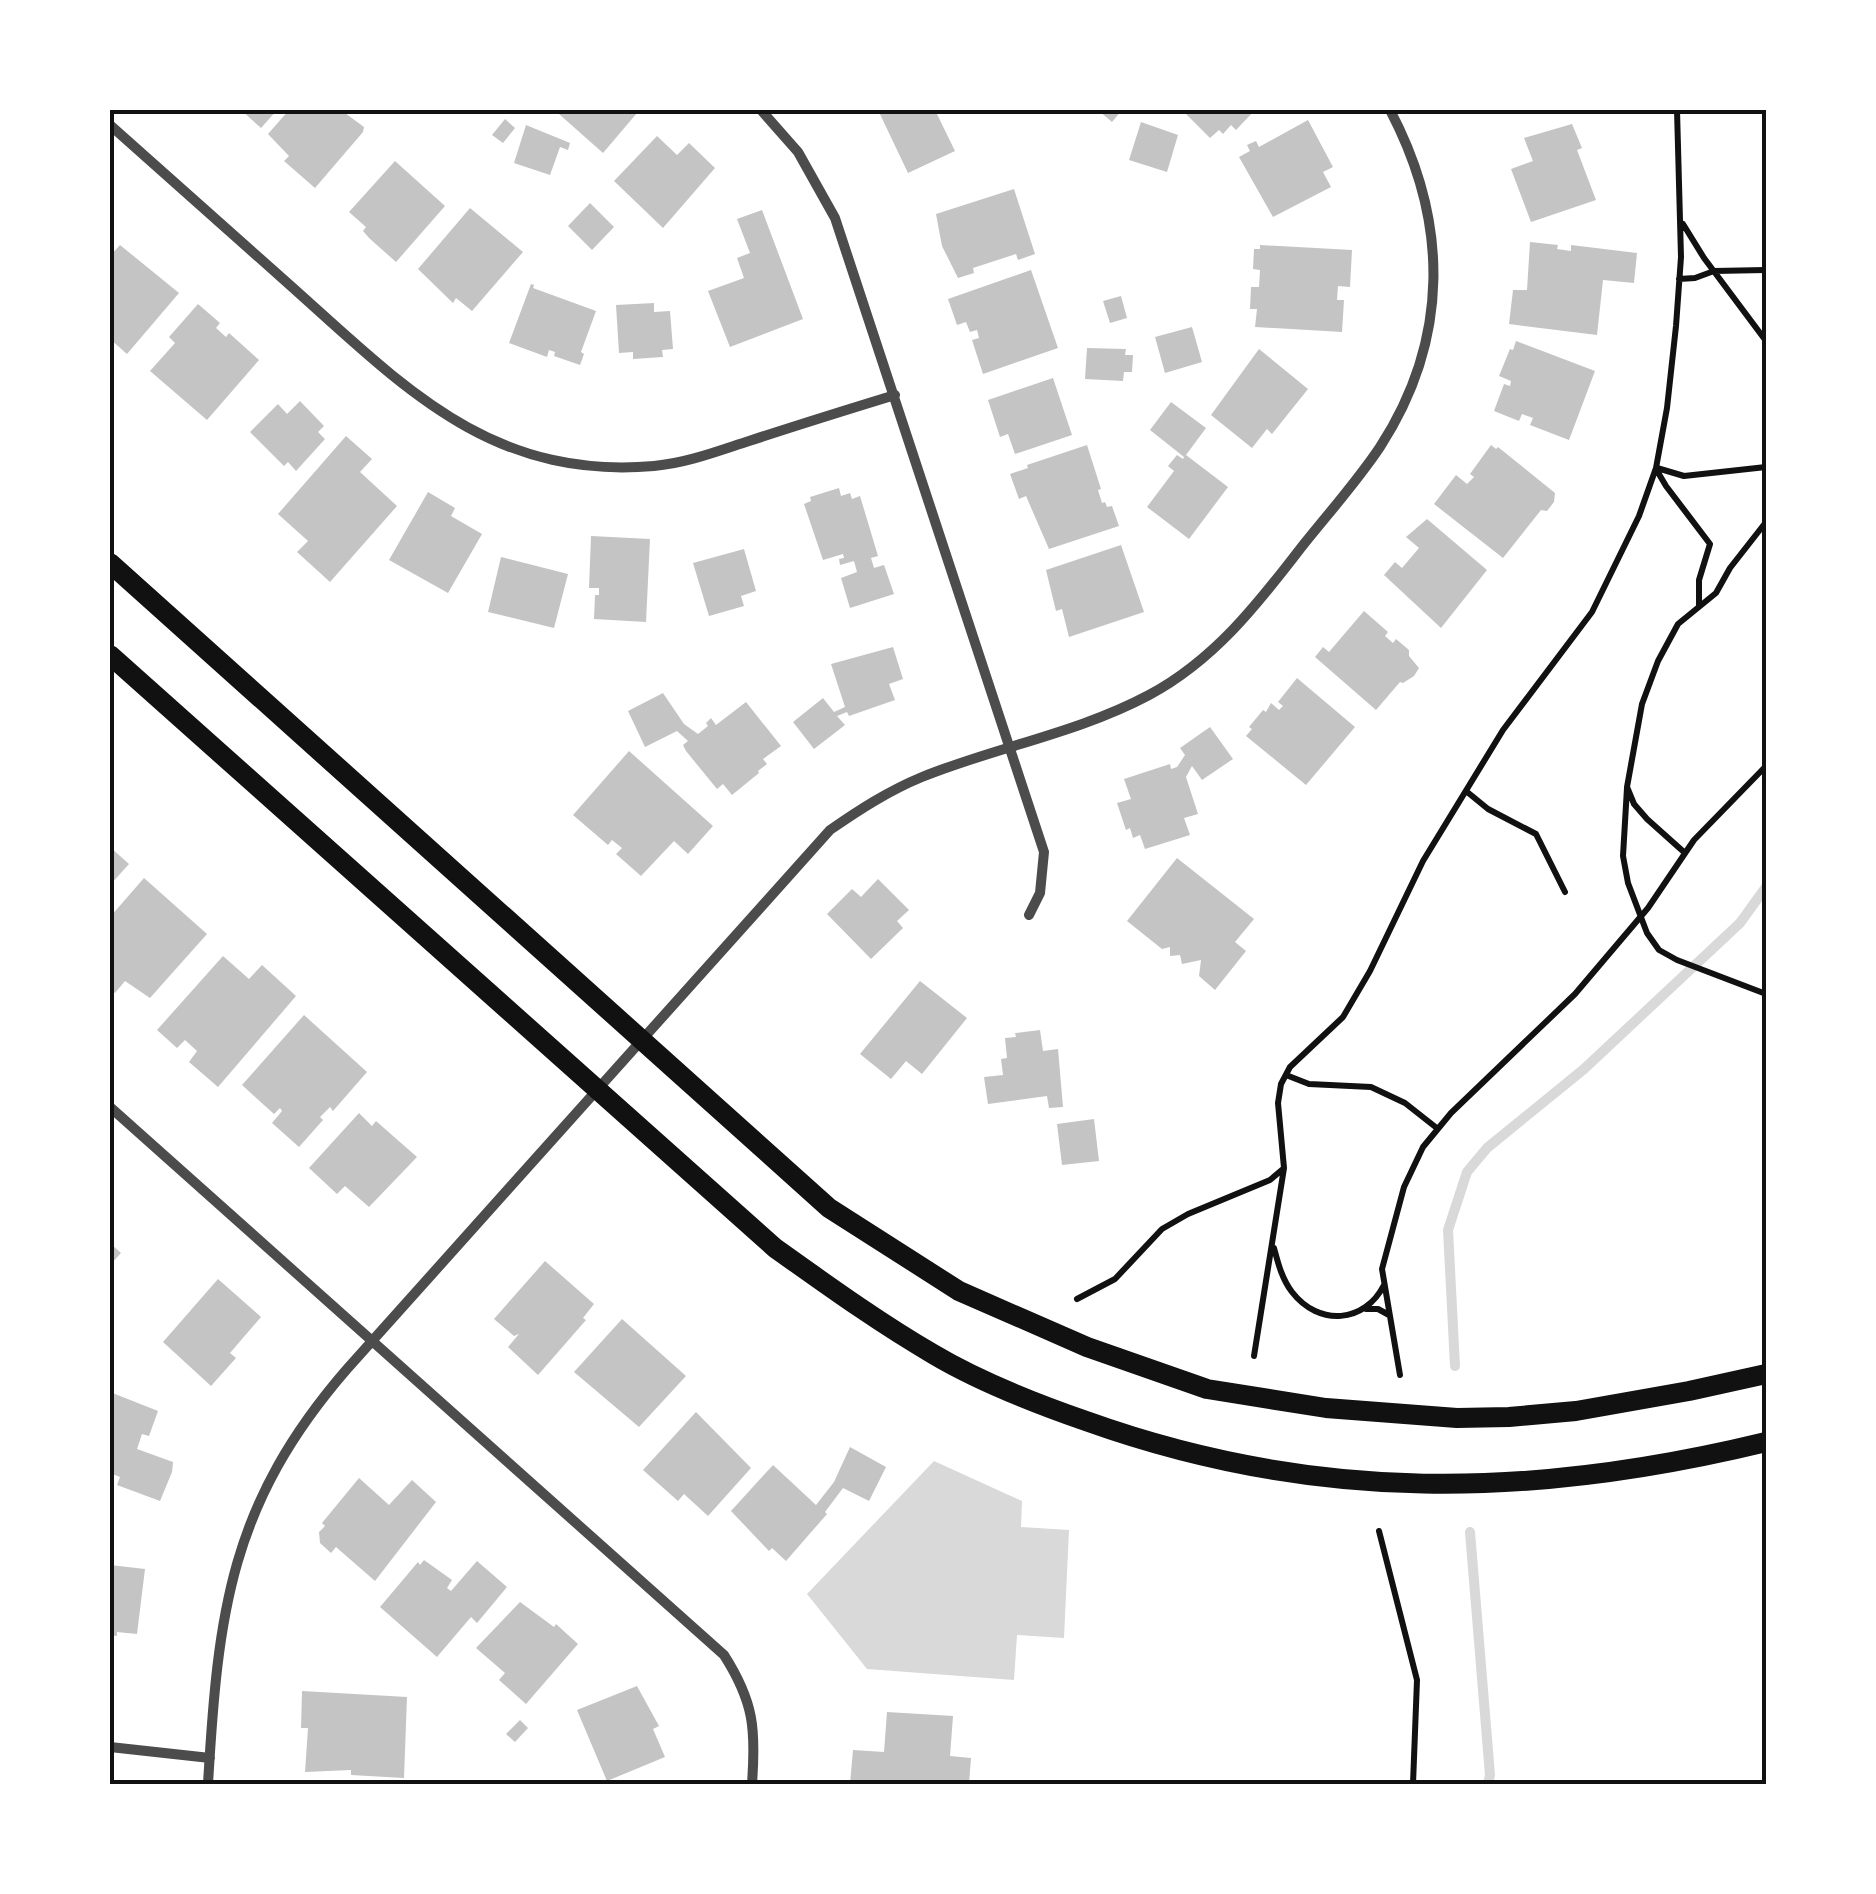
<svg xmlns="http://www.w3.org/2000/svg" width="1876" height="1894" font-family="'Exo 2',sans-serif">
	<style>
		.water { fill: #d9d9d9 }
		.lines { fill: none; stroke-linecap: round; stroke-linejoin: round }
		.stream { stroke: #d9d9d9; stroke-width: 10 }
		.building { fill: #c4c4c4 }
		.path { stroke: #111; stroke-width: 6 }
		.minor { stroke: #4c4c4c; stroke-width: 10 }
		.secondary { stroke: #111; stroke-width: 20 }
		.neatline { fill: none; stroke: #111; stroke-width: 4 }
	</style>
	<rect width="100%" height="100%" fill="#fff"/>
	<path class="water" d="M934,1461L1022,1501L1021,1527L1069,1530L1064,1638L1017,1635L1014,1680L867,1669L807,1594Z"/>
	<g class="lines">
		<path class="stream" d="M1455,1366L1448,1230L1467,1172L1487,1148L1584,1069L1740,923L1766,887
			M1470,1532L1490,1775L1488,1784"/>
	</g>
	<path class="building" d="M241,110H277L261,128Z
		M289,110H341L364,127L363,132L315,188L284,161L289,156L268,134Z
		M562,110H633L637,113L603,153L559,114Z
		M878,110H935L955,151L908,173Z
		M1098,110H1122L1112,122Z
		M1182,110H1255L1236,130L1231,125L1223,134L1219,130L1210,138Z
		M505,119L515,128L503,143L492,135Z
		M1308,120L1333,167L1323,172L1331,187L1273,217L1239,157L1250,151L1247,145L1256,141L1259,147Z
		M1141,122L1178,135L1167,172L1129,160Z
		M1572,124L1582,148L1577,150L1596,200L1531,222L1511,169L1533,161L1524,138Z
		M526,125L570,143L568,150L560,147L550,175L514,163Z
		M657,136L677,155L689,143L715,168L663,228L614,181Z
		M395,161L445,206L396,262L369,238L363,231L366,227L349,212Z
		M1014,189L1035,254L1018,260L1016,254L973,268L974,273L958,278L942,246L936,214Z
		M590,203L614,227L592,250L568,226Z
		M470,208L523,252L472,311L456,298L453,303L418,269Z
		M762,210L803,319L730,347L708,291L744,278L737,258L750,253L737,219Z
		M1530,242L1558,245L1557,249L1571,251V245L1637,253L1634,283L1603,280L1597,335L1509,324L1513,290H1527Z
		M120,245L179,293L127,354L110,339V256Z
		M1260,245L1352,250L1350,287L1338,286L1337,300H1344L1342,332L1255,327L1257,309H1250L1251,287H1259L1260,270L1253,269L1254,249H1260Z
		M1031,270L1058,348L983,374L972,340L979,338L977,330L970,332L966,322L957,325L948,299Z
		M531,284L534,285L533,288L596,311L581,352L584,354L580,365L554,356L555,352L549,350L547,357L509,343Z
		M1121,296L1127,318L1110,323L1103,301Z
		M654,303V312L670,311L673,349L662,350L663,357L633,359V352L619,353L616,305Z
		M198,304L220,323L216,328L226,337L229,333L259,360L207,420L150,371L175,343L169,337Z
		M1192,327L1202,362L1165,373L1155,337Z
		M1516,341L1595,371L1569,440L1530,425L1533,418L1522,414L1519,421L1494,411L1504,384L1510,386L1511,381L1499,376L1510,349L1513,350Z
		M1087,348L1126,349L1125,355H1133L1132,372H1124L1123,381L1085,379Z
		M1259,349L1308,389L1272,434L1267,429L1252,448L1211,415Z
		M1053,378L1072,435L1015,454L1008,434L1000,437L988,400Z
		M300,401L324,426L318,432L325,439L296,471L288,462L284,466L250,432L278,404L287,414Z
		M1171,402L1206,428L1186,455L1228,487L1189,539L1147,507L1174,471L1168,466L1177,455L1183,459L1184,457L1150,430Z
		M346,436L372,459L360,472L397,506L330,582L297,552L308,541L278,514Z
		M1087,445L1101,489L1098,490L1102,503L1105,502L1107,507L1112,506L1119,526L1049,549L1026,496L1019,499L1010,474L1028,468L1027,465Z
		M1491,445L1496,449L1498,447L1555,493L1554,502L1547,511L1541,510L1503,558L1434,504L1456,475L1467,484L1474,477L1470,474Z
		M839,488L841,496L850,493L852,499L860,496L878,556L871,558L874,568L884,565L894,594L850,608L841,578L857,572L854,561L840,565L839,559L844,558L843,554L823,560L804,504L811,501L810,497Z
		M428,492L455,508L451,516L482,534L448,593L389,560Z
		M1427,519L1487,570L1441,628L1384,575L1395,562L1402,568L1419,548L1406,537Z
		M591,536L650,539L646,622L594,619L595,595H599V588H589Z
		M1121,545L1144,612L1069,637L1062,609L1056,611L1046,570Z
		M744,549L756,591L741,596L744,606L709,616L693,563Z
		M501,557L568,574L554,628L488,612Z
		M1364,611L1388,632L1385,636L1393,643L1396,639L1409,650V656L1419,668L1414,676L1403,683L1400,682L1376,710L1315,657L1323,647L1329,652Z
		M893,647L903,679L889,684L895,700L849,716L847,712L837,716L845,725L814,749L793,722L823,698L834,712L845,707L831,664Z
		M1297,678L1355,727L1306,785L1246,736L1252,729L1249,727L1263,710L1266,712L1271,703L1279,710L1283,706L1278,702Z
		M663,693L684,724L698,734L708,726L706,723L711,718L716,725L746,702L781,746L763,759L767,764L758,771L759,773L732,795L723,784L717,789L686,751L683,745L688,741L677,731L645,747L628,711Z
		M1210,727L1233,759L1202,780L1192,766L1186,777L1198,814L1184,818L1190,835L1145,849L1140,835L1133,838L1130,828L1126,830L1117,803L1131,799L1124,779L1170,764L1171,769L1177,767L1185,755L1180,748Z
		M629,751L713,826L688,854L674,841L641,876L616,854L622,848L612,840L608,845L573,815Z
		M110,847L129,864L110,885Z
		M1177,858L1254,919L1235,942L1246,951L1215,990L1199,976L1201,960L1182,964L1180,955L1170,956V947L1162,949L1127,921Z
		M144,878L207,934L150,998L125,981L115,993L110,989V917Z
		M878,879L909,910L897,921L903,928L871,959L827,914L852,889L861,897Z
		M223,956L249,979L262,965L296,996L218,1087L189,1062L197,1051L185,1040L177,1048L157,1030Z
		M920,981L967,1018L922,1074L906,1061L891,1079L860,1054Z
		M304,1015L367,1072L333,1111L330,1107L320,1117L323,1120L299,1147L272,1123L282,1111L280,1108L274,1114L242,1085Z
		M1040,1030L1043,1051L1058,1049L1063,1107L1049,1108L1047,1096L988,1104L984,1077L1003,1075L1001,1059L1007,1058L1005,1038L1016,1037L1015,1033Z
		M359,1113L372,1126L376,1121L417,1157L369,1207L345,1186L337,1194L309,1168Z
		M1094,1119L1099,1161L1062,1165L1057,1124Z
		M110,1243L121,1253L110,1265Z
		M545,1261L594,1304L583,1318L586,1320L538,1375L508,1347L519,1334L514,1336L494,1319Z
		M218,1279L261,1317L230,1353L236,1358L211,1386L163,1342Z
		M622,1319L686,1376L639,1427L574,1372Z
		M110,1392L158,1411L149,1436L142,1434L137,1449L173,1462L172,1472L160,1501L117,1485L120,1477L110,1473Z
		M696,1412L751,1468L708,1516L684,1494L678,1501L643,1470Z
		M850,1447L886,1467L869,1501L843,1488L825,1512L827,1514L786,1561L772,1548L769,1551L731,1511L773,1465L816,1505L834,1482Z
		M359,1478L389,1505L412,1480L436,1502L375,1581L336,1547L331,1553L320,1543L319,1532L325,1526L322,1523Z
		M424,1560L452,1580L447,1588L451,1591L477,1561L507,1587L477,1623L471,1617L437,1657L380,1607L418,1562L420,1565Z
		M110,1565L145,1569L137,1634L117,1632V1636L110,1635Z
		M520,1602L554,1627L556,1624L578,1644L526,1704L499,1680L505,1673L476,1648Z
		M637,1686L659,1726L653,1729L665,1757L607,1781L577,1710Z
		M302,1691L407,1697L404,1778L351,1775V1770L305,1772L308,1728H301Z
		M887,1712L953,1716L950,1756L971,1758L969,1784H850L853,1750L884,1752Z
		M520,1720L528,1728L515,1742L506,1734Z"/>
	<g class="lines">
		<path class="path" d="M1683,224L1704,258L1766,341
			M1679,279L1695,278L1714,271L1766,270
			M1657,468L1684,476L1766,467
			M1656,469L1666,486L1710,544L1699,580V605
			M1627,788L1623,856L1628,883L1647,933L1659,950L1677,960L1766,994
			M1466,791L1488,809L1536,834L1565,892
			M1685,853L1647,819L1634,804L1627,787L1642,704L1658,661L1678,624L1716,593L1730,568L1766,522
			M1286,1075L1309,1084L1371,1087L1405,1103L1438,1129
			M1274,1248C1278,1263 1282,1279 1292,1292C1319,1327 1365,1323 1384,1285
			M1077,1299L1115,1279L1162,1229L1188,1214L1270,1180L1283,1169
			M1366,1309H1378L1389,1315
			M1254,1356L1284,1168L1278,1103L1281,1084L1290,1067L1343,1017L1370,971L1423,861L1503,730L1592,612L1639,516L1656,468L1667,408L1676,326L1681,257L1677,110
			M1400,1375L1382,1269L1404,1187L1423,1147L1451,1113L1575,994L1648,908L1694,840L1766,766
			M1379,1531L1417,1680L1413,1784"/>
		<path class="minor" d="M761,110L798,152L835,218L1044,852L1040,893L1029,915
			M110,125C171,179 231,233 292,287C404,387 491,480 654,466C687,463 718,451 749,441C798,425 846,410 895,395
			M110,1107L724,1655C754,1702 756,1729 752,1784
			M110,1747L210,1758
			M208,1784C218,1612 230,1504 347,1369L830,830C859,810 888,791 922,777C996,747 1078,733 1149,695C1213,661 1257,605 1300,549C1326,516 1356,483 1380,447C1450,339 1449,222 1390,110"/>
		<path class="secondary" d="M110,563L829,1208L959,1291L1087,1347L1207,1389L1326,1408L1457,1418L1509,1417L1576,1411L1689,1391L1766,1374
			M110,655L775,1248C827,1285 878,1322 933,1354C980,1382 1034,1403 1086,1421C1315,1503 1531,1499 1766,1442"/>
	</g>
	<rect width="1876" height="1894" fill="none" stroke="#ffffff" stroke-width="225"/>
	<rect x="112" y="112" width="1652" height="1670" class="neatline"/>
</svg>
